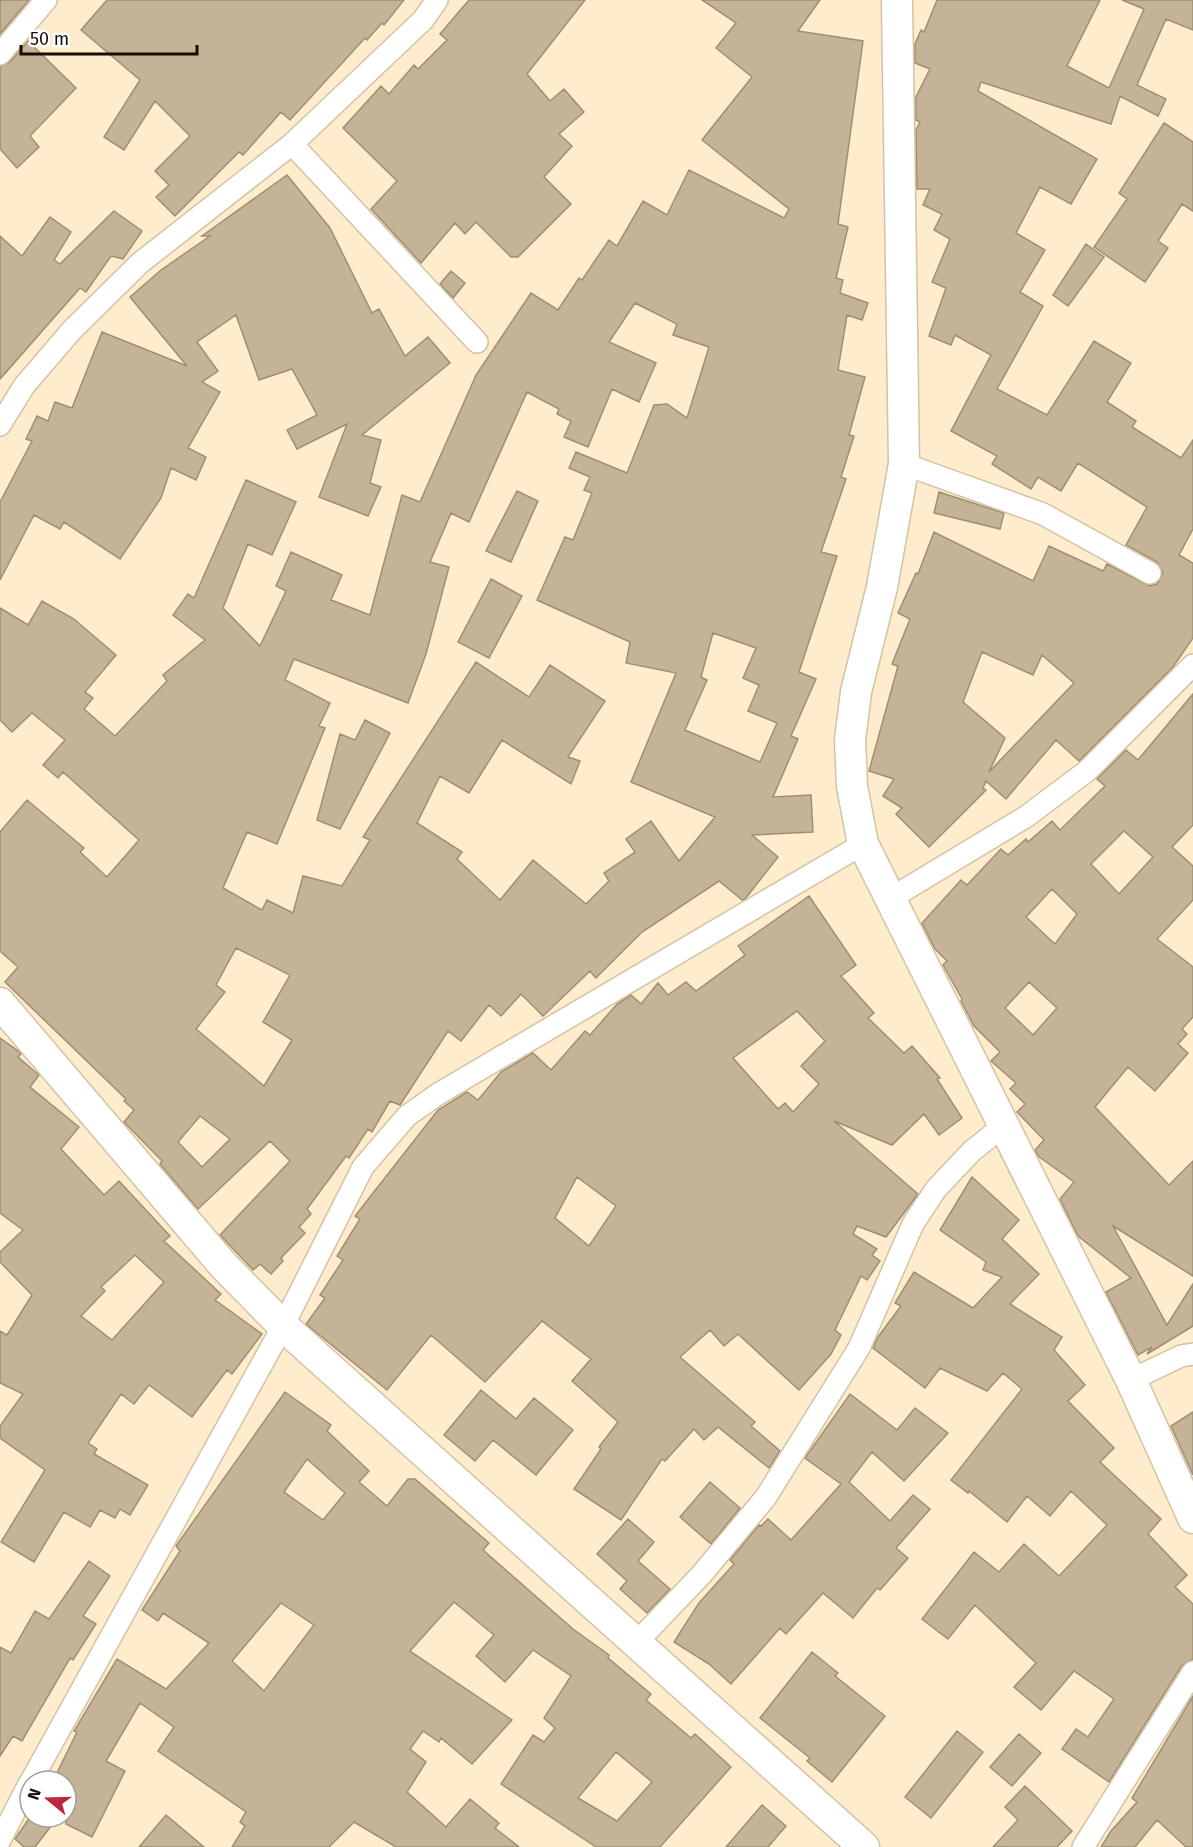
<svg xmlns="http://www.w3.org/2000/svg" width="1193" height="1847" font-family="'Fira Sans',sans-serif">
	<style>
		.building { fill: #c4b396; stroke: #9f8f72; stroke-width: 1.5; fill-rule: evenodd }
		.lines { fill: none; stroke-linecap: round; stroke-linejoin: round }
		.street-casing { stroke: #d3c2a4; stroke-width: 24 }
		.secondary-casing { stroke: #d3c2a4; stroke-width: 33 }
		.street { stroke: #fff; stroke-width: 21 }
		.secondary { stroke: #fff; stroke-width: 30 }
	</style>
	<rect width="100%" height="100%" fill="#feeccd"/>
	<path class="building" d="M0,0H29L0,34Z
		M107,0H404L384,25L382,23L367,40L365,38L290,120L281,112L243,155L239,152L175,216L156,197L169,185L155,171L190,136L155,101L124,150L104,137L140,80L81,30Z
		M469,0H585L527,74L550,101L564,89L584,112L559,134L572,146L544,177L571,204L518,257H511L476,222L465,234L455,223L421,263L371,209L397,181L343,128L381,86L389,94L414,65L418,69L447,40L440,34Z
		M702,0H820L798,31L863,41L838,224L848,227L836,278L843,280L840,293L868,303L862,320L847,315L838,370L865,377L849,435L854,436L841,477L846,479L821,552L837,556L799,672L816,679L791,736L798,739L773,797L811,795L813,832L752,835L778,857L745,899L742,900L719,881L642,932L596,978L590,971L543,1016L521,994L501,1016L489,1005L461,1041L448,1031L400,1105L390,1101L372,1132L368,1129L349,1158L346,1156L307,1209L311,1214L299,1227L305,1233L281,1258L283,1261L271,1274L260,1264L253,1270L220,1235L290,1161L270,1141L198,1209L160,1164L162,1161L124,1122L134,1110L124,1101L126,1099L5,982L18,967L0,951V832L27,800L84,848L80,852L107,877L139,840L63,772L58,778L43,765L65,740L32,713L12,732L0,720V608L28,625L42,601L74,619L116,655L85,692L93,698L84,709L115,736L167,681L163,675L205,640L173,615L188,594L194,598L246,480L296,502L272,555L248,544L223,608L260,646L286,591L276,586L291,552L342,575L331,600L370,615L402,495L420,502L476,375L531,293L558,310L579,278L582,280L609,240L617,246L643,201L667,215L689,170L784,218L789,209L702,140L752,77L716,48L736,23ZM635,303L677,324L673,335L709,347L687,418L667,404L654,405L627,473L576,452L569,468L590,477L584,490L592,493L573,540L565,537L537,600L630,642L626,663L676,673L631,782L715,817L679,861L651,821L626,839L635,852L604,873L609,881L586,904L533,860L500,900L457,859L462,852L417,823L440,776L469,793L502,740L571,784L580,761L568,757L605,701L550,665L529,697L476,662L363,837L370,840L342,886L303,876L293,913L267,900L262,910L223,888L247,832L277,844L325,728L319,726L330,703L285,680L294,659L408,703L426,654L449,567L430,562L451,513L469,522L527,392L559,409L557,414L571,421L564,437L588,447L612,389L639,402L656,363L609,342ZM713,633L756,648L743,678L759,685L748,711L777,723L760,762L685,730L707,680L701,677ZM236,948L290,975L263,1022L292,1040L264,1086L196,1029L225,992L216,985ZM200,1116L230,1139L202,1167L178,1142Z
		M937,0H1100L1067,66L1109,88L1144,9L1122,0H1193V30L1166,19L1137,85L1166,99L1158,116L1120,96L1111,124L981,82L978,91L1097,159L1071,204L1040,187L1016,233L1045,250L1020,292L1043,306L997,389L1047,415L1094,341L1131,363L1107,402L1136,421L1132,427L1181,458L1193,440V529L1179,555L1193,563V638L1173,667L1079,761L1056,740L1006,799L986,781L983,788L986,790L929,847L896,814L902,808L883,796L894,779L869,771L898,666L892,664L910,619L898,613L916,573L918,574L934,532L1033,581L1049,546L1103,571L1107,564L1150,586L1157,584L1163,573L1157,562L1126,545L1147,507L1078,463L1061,491L1038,477L1031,489L992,464L997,456L951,431L991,355L955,335L951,345L929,336L946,288L932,282L950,239L934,230L942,214L923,205L930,189H917L916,130L920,122L916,120V97L930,69L915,63V44L921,30L924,32ZM982,652L1033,675L1042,655L1074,683L989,772L1005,738L963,702Z
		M28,41L76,88L30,136L39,147L17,168L0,149V66L10,62Z
		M1164,123L1193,142V211L1182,204L1158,241L1168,248L1145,282L1094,247L1127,199L1119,193Z
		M287,175L330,228L372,313L379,309L405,356L428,337L450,363L362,435L381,440L370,483L381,487L368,516L319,497L347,424L297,449L287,430L317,415L292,369L259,380L236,315L197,342L218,371L202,382L220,392L188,448L206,457L196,480L171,468L161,498L120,559L64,522L60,529L34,515L0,580V502L32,441L26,439L37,416L48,421L55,402L72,408L102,332L187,366L130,297L161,270L210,236H202Z
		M114,211L142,231L123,259L111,256L86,292L80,288L0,379V236L22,256L50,217L71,232L54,260L60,264Z
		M1086,244L1104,257L1068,306L1053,295Z
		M451,271L465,283L453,298L440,284Z
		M517,491L538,501L511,562L486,551Z
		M939,492L1004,513L1000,529L934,513Z
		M491,579L522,596L489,658L458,642Z
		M1193,694V825L1172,847L1193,866V900L1157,939L1193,967V1017L1182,1029L1187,1034L1178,1044L1188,1053L1155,1091L1128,1067L1095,1107L1169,1185L1193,1161V1276L1113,1226L1167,1325L1193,1284V1326L1147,1354L1152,1347L1138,1355L1106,1292L1131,1278L1078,1236L1060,1199L1074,1182L1038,1156L1035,1150L1044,1140L1017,1112L1025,1104L1010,1089L1016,1083L991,1061L1000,1052L974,1026L961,1001L962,999L943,965L947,961L935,949L922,923L961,880L967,885L1001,849L1008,855L1026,839L1028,842L1052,821L1060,830L1105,786L1097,779L1126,750L1138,760ZM1124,831L1153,857L1119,894L1091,864ZM1052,889L1077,914L1055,944L1026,917ZM1029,982L1057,1008L1033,1035L1005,1008Z
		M365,720L390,733L340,829L317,820L340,734L355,740Z
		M809,896L856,965L841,976L874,1013L868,1018L904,1053L912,1046L940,1078L937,1079L962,1118L939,1135L924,1114L892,1145L834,1121L918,1194L886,1237L857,1226L853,1234L877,1249L872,1255L880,1261L867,1280L861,1276L835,1330L841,1335L831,1354L799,1390L738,1334L724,1346L710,1330L680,1357L755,1422L751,1426L780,1451L769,1468L718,1427L704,1440L694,1429L665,1461L662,1459L621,1520L574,1489L601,1449L599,1447L618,1422L572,1381L591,1359L542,1321L485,1382L431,1335L387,1390L306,1324L325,1298L320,1295L343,1260L337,1256L360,1219L355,1216L438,1110L467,1092L478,1100L501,1072L533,1053L551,1070L585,1031L590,1035L617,1004L631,995L641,1004L658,983L668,995L686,982L696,991L745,955L738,946ZM797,1011L825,1041L801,1066L819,1084L793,1112L785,1103L778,1109L733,1058ZM577,1177L616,1206L589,1246L555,1218Z
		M0,1038L17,1050L21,1054L18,1057L39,1075L30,1087L79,1127L61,1149L104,1195L119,1181L170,1236L164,1241L221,1294L215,1300L262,1334L232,1374L227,1370L192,1417L149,1385L134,1404L121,1394L88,1443L97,1449L94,1454L148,1485L130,1515L120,1509L115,1518L100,1510L90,1527L64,1512L34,1562L1,1542L45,1470L0,1438V1426L23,1394L0,1383V1331L7,1335L32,1295L0,1262V1252L23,1230L0,1213ZM135,1255L164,1282L112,1340L81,1316L105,1291L101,1287Z
		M972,1177L1019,1220L1002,1239L1039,1274L1010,1304L1062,1337L1054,1350L1085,1385L1068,1401L1114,1448L1100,1462L1161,1519L1148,1534L1187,1575L1175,1587L1193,1604V1659L1182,1665L1109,1782L1062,1749L1076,1729L1088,1737L1114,1699L1074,1671L1041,1710L1014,1687L1036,1663L975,1605L948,1639L922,1619L974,1552L999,1572L1024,1544L1059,1576L1107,1525L1071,1491L1050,1516L1027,1496L1007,1522L969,1491L968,1493L951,1480L1022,1389L1003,1373L987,1391L940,1368L925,1388L873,1348L878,1337L901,1306L895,1303L914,1272L973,1308L1002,1277L983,1270L986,1262L940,1230Z
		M481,1390L516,1419L534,1398L573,1430L536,1475L493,1440L475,1461L444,1435Z
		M285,1392L331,1425L327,1431L369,1471L359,1482L387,1506L408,1479H415L489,1543L483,1550L573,1629L609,1655L608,1658L651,1694L646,1700L691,1738L695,1734L731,1767L660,1847H596L501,1784L533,1735L544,1742L555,1728L544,1718L571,1676L533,1650L505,1682L476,1656L494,1635L454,1602L410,1651L512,1720L472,1764L441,1738L439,1742L423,1731L410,1749L426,1762L407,1792L446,1827L470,1799L499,1823L495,1828L519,1847H396L354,1822L329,1847H232L245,1826L240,1822L246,1812L158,1751L174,1727L140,1703L106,1761L125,1771L92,1837L66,1824V1781H53L77,1732L74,1731L117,1659L166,1689L209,1643L163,1613L158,1621L142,1610L180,1551L176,1546ZM307,1459L345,1493L323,1520L284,1492ZM281,1603L314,1625L264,1691L232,1661ZM616,1752L652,1782L617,1821L578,1798Z
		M850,1394L897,1430L915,1408L948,1433L904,1481L872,1452L849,1482L890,1521L913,1495L930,1509L896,1548L908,1558L880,1590L877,1588L853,1618L823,1593L786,1634L780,1628L731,1684L709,1664L674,1642L699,1603L734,1564L730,1560L759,1525L761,1526L768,1519L791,1540L841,1484L805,1458Z
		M1193,1412V1475L1171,1426Z
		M710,1482L740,1508L711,1544L680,1517Z
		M628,1519L654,1542L638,1561L670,1589L647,1613L620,1589L627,1581L597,1554Z
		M89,1561L110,1576L83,1616L96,1624L73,1660L70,1658L22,1741L13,1736L0,1756V1647L11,1653L35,1611L49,1619Z
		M812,1652L838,1673L835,1676L885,1716L832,1782L807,1761L810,1758L760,1718Z
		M1193,1696V1847H1186L1157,1820L1135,1847H1101L1111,1831L1137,1802L1132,1798Z
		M957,1731L983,1752L931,1818L905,1797Z
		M1019,1734L1041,1753L1012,1786L990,1767Z
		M1025,1786L1072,1831L1057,1847H993L1018,1820L1005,1807Z
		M762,1805L786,1826L768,1847H726Z
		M166,1815L204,1847H139Z
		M30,1817H58L35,1847H24L15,1839Z"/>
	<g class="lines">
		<defs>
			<path id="street" d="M0,54L46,0
				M292,144L477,342
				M0,425L24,386L72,330L140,263L292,144L423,20L437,0
				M904,464L1043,514L1150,573
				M888,900L1027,816L1087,771L1193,665
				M1131,1380L1181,1356L1193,1354
				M636,1643L701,1575L766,1497L859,1348L913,1224L936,1189L972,1151L1003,1126
				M31,1781L283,1326L363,1167L407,1116L438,1094L863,844
				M0,1840L30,1782
				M1083,1847L1193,1672"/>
			<path id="secondary" d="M897,0L904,464L882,587L856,692L850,740L852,786L863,844L1131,1380L1193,1518
				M0,1003L224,1266L283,1326L864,1847"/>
		</defs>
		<use href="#street" class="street-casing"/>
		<use href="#secondary" class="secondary-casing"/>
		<use href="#street" class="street"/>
		<use href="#secondary" class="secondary"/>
	</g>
	<g transform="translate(48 1799) rotate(289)"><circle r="28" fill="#ffffff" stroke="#a19f9b" stroke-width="1.5"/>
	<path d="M0-4.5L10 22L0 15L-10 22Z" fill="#bb2a3c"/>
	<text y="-9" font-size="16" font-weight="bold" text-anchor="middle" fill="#150f05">N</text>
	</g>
	<path d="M21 45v9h176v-9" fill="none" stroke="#150f05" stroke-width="3"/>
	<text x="30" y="45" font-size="18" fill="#150f05" stroke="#ffffff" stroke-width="4.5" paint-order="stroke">50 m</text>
</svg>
